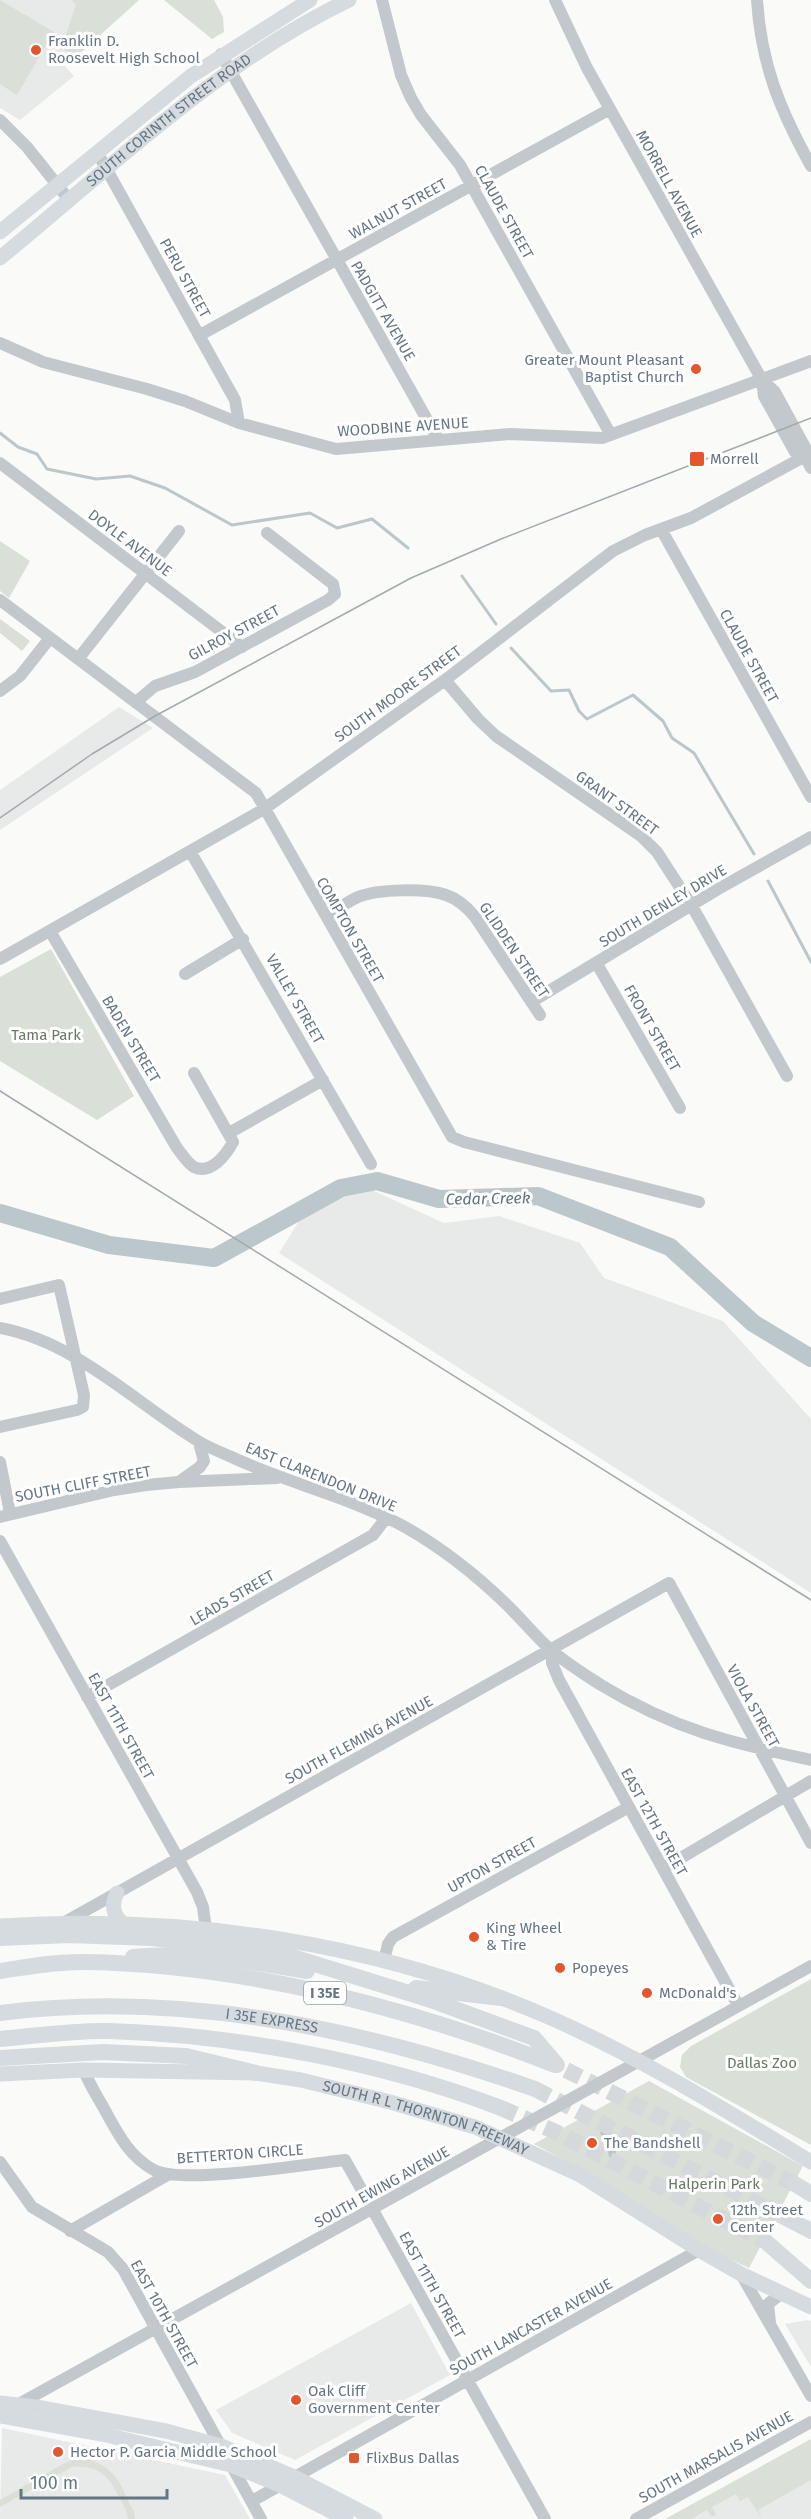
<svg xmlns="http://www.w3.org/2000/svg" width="811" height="2519" font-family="'Fira Sans',sans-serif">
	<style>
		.built { fill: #e8e9e9 }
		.green { fill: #dadfd7 }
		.water { fill: #bbc7cb }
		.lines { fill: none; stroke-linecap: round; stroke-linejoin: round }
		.stream { stroke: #bbc7cb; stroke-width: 3 }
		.river { stroke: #bbc7cb; stroke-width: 18 }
		.highway-tunnel { stroke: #d5d9db; stroke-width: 16; stroke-dasharray: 16 8; stroke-linecap: butt }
		.minor { stroke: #c3c8cc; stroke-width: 12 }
		.major { stroke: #d6dbdf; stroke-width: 15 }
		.highway { stroke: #d6dbdf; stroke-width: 16 }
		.tram { stroke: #a2aab0; stroke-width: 1.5 }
		.poi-dot { fill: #e4572e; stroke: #fff; stroke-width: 2 }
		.labels { text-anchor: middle; stroke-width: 6; stroke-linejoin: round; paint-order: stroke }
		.shield { fill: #fff; stroke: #939fa8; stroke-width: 1.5 }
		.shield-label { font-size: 14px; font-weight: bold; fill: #657683 }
		.poi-label { font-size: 15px; fill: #657683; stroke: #fff; text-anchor: start }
		.street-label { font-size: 15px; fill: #657683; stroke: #fff }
		.park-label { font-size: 15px; fill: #687a64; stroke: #fff }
		.water-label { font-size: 16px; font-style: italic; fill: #60757c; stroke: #fff }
	</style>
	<rect width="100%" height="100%" fill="#fafaf8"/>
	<path class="built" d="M0,0H110L63,64L74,76L20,120L0,108Z
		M119,707L153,728L0,830V790Z
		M363,1186L444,1223L499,1216L580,1243L604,1278L723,1321L811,1419V1593L279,1253L301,1218Z
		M411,2303L450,2375L295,2460L232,2433L216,2410Z
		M808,2320L811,2321V2367L785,2324Z
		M2,2428L225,2475L250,2519H0Z
		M811,2439V2519H672Z"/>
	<path class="green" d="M0,0L54,32L17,95L0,84Z
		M71,0H139L76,57L65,51V38L76,4Z
		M164,0H214L223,17L224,32L212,39Z
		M0,541L30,561L9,598L0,591Z
		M0,619L30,641L22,651L0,633Z
		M51,949L134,1096L97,1120L0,1061V977Z
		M811,1979V2145L686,2077L680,2067L682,2055L691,2046Z
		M649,2081L803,2166L749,2268L710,2250L594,2176L534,2144Z
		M811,2439V2480L758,2510L762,2519L748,2497L740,2501L736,2494L712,2507L716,2515L712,2517L707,2510L691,2519H665Z
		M89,2459C119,2471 120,2485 134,2512L135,2519H128C127,2511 123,2504 119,2497C109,2476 97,2464 72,2467L0,2507V2500L63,2464L73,2460Z"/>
	<path class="water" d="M601,2129C617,2131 621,2146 613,2158L609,2157L607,2146L600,2133Z"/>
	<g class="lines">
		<path class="stream" d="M0,433L18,447L37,454L47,469L96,479L130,476L165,488L232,525L310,513L337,528L372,519L408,548
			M462,576L496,624
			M511,648L551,691L569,690L579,711L587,719L633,695L663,721L672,738L694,753L754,854
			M768,881L811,962"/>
		<path class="river" d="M0,1213L109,1245L214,1258L341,1188L377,1181L439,1199L538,1196L670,1247L753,1323L811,1358"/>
		<path class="highway-tunnel" d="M566,2070L795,2184
			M535,2089L780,2215
			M501,2108L558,2133L765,2241"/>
		<path class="minor" d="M382,0L401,75L411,98L421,115L460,165L611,435
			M555,0L587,68L610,109L762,380L775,392L805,447V456L811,468
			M757,0C761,64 780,110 811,166
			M221,54L438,439
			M0,120L27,147L70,201
			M97,152L235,400L239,423
			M200,335L610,109
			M0,343L43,362L147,389L185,401L239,423L336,449L510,434L602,438L811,361
			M762,380L764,396L795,452L805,456
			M0,463L242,647
			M661,529L811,797
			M0,600L256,793L452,1137L464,1142L699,1202
			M78,659L179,531
			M445,680L478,719L496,736L641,836L657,852L692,906L787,1076
			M0,691L20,676L50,638
			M137,701L155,686L195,672L328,600L335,594L333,584L267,533
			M190,851L371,1164
			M326,916C336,910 347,902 358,897C378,889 426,888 446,895C458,899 467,907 475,917L540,1015
			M50,931L177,1148C182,1154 187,1163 194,1167C211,1175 226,1155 233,1142L194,1073
			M0,959L264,809L445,680L613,551L645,535L691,518L811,453
			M597,964L680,1108
			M185,974L243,939
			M531,1002L718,889L811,837
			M229,1133L323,1080
			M0,1299L59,1285L84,1395L83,1407L77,1410L0,1427
			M0,1328C76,1342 134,1402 198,1441C209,1448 223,1453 236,1459C291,1484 352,1498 405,1527C442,1548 475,1574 505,1603C521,1618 535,1636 551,1650C566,1663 584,1674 601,1685C673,1729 731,1743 811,1760
			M0,1462L10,1513
			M179,1482L200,1467L204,1461L199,1443
			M0,1517L114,1490L146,1485L179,1482L277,1478
			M0,1541L197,1892L203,1907L206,1930
			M552,1650V1663L559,1680L738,2005
			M87,1697L373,1535L386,1518
			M664,1868L811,1781
			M65,1922L669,1583L811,1843
			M384,1961L388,1944L393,1937L629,1807
			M84,2070C89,2085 100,2100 107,2114C119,2136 131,2158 154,2170C182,2185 307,2164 345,2160L545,2519
			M0,2162L32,2207L108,2252L123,2269L261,2519
			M70,2231L169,2174
			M741,2274L811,2396
			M770,2323L768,2304L782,2293
			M17,2405L811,1966
			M252,2501L699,2250
			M636,2519L811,2422"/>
		<g class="major">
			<path d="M0,232L191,76L310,0"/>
			<path id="s1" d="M0,258C111,167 218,63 349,0"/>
			<path d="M117,1893C110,1907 114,1917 126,1926"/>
			<path d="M0,1926C188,1914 381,1943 553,2019C643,2059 727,2111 811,2162"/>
			<path id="s2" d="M0,2074L84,2070L256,2073L301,2080L390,2102L475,2127L580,2175L699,2250L741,2274L811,2307"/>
			<path d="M0,2403L36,2407L166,2431L221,2446L294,2477L375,2519"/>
			<path d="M0,2416L102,2434L231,2465L280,2485L346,2519"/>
		</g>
		<g class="highway">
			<path d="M0,1938L69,1935L151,1938L273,1951L428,1999L534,2038L557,2065"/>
			<path d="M133,1957C192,1951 250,1961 307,1971"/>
			<path d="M0,1971C28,1967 58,1961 86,1962C245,1965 408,2007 555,2065"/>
			<path d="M416,1988L501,1998"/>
			<path id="s3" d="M0,2013C181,1990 364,2029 535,2089"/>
			<path d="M0,2039C36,2036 73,2030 109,2031C238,2035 381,2062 501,2108"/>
			<path d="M0,2058L103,2052L186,2056L256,2073"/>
			<path d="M795,2184L811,2194"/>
			<path d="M780,2215L811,2231"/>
			<path d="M765,2241L811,2281"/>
		</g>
		<path class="tram" d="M0,818L92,754L155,716L411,578L501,539L811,418
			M0,1091L811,1600"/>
	</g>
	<g class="poi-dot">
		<circle cx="36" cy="50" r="6"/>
		<circle cx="696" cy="369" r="6"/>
		<rect x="689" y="451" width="16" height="16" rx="3"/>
		<circle cx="474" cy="1937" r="6"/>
		<circle cx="560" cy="1968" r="6"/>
		<circle cx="647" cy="1993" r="6"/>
		<circle cx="592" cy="2143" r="6"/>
		<circle cx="718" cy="2219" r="6"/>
		<circle cx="296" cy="2400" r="6"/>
		<circle cx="58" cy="2452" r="6"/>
		<rect x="348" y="2452" width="12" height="12" rx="3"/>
	</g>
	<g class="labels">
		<rect class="shield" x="304" y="1982" width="42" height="22" rx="4.5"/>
		<g class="shield-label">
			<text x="325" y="1998">I 35E</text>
		</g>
		<g class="poi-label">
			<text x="48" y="46">Franklin D.<tspan x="48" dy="17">Roosevelt High School</tspan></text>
			<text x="684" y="365" text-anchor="end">Greater Mount Pleasant<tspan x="684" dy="17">Baptist Church</tspan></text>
			<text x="710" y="464">Morrell</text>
			<text x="486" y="1933">King Wheel<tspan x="486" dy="17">&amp; Tire</tspan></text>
			<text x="572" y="1973">Popeyes</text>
			<text x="659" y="1998">McDonald's</text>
			<text x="604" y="2148">The Bandshell</text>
			<text x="730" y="2215">12th Street<tspan x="730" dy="17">Center</tspan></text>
			<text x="308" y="2396">Oak Cliff<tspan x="308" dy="17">Government Center</tspan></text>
			<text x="70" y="2457">Hector P. Garcia Middle School</text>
			<text x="366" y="2463">FlixBus Dallas</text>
		</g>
		<g class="street-label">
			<text dy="5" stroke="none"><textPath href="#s1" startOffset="218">SOUTH CORINTH STREET ROAD</textPath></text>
			<text transform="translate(669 184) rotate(61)" y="5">MORRELL AVENUE</text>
			<text transform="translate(398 209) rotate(-29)" y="5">WALNUT STREET</text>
			<text transform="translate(504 212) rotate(61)" y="5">CLAUDE STREET</text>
			<text transform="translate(185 278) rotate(61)" y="5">PERU STREET</text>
			<text transform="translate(383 311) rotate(60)" y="5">PADGITT AVENUE</text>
			<text transform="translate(403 427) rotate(-4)" y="5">WOODBINE AVENUE</text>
			<text transform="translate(130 543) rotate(37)" y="5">DOYLE AVENUE</text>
			<text transform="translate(234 633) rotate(-28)" y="5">GILROY STREET</text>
			<text transform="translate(749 656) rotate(61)" y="5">CLAUDE STREET</text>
			<text transform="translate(398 694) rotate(-36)" y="5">SOUTH MOORE STREET</text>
			<text transform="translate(617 803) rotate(36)" y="5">GRANT STREET</text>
			<text transform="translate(663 906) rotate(-31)" y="5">SOUTH DENLEY DRIVE</text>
			<text transform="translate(350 930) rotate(60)" y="5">COMPTON STREET</text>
			<text transform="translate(514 950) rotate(56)" y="5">GLIDDEN STREET</text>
			<text transform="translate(295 999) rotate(60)" y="5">VALLEY STREET</text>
			<text transform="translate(652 1028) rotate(60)" y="5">FRONT STREET</text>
			<text transform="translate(131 1039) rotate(59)" y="5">BADEN STREET</text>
			<text transform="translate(321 1477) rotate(22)" y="5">EAST CLARENDON DRIVE</text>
			<text transform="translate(83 1484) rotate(-11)" y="5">SOUTH CLIFF STREET</text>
			<text transform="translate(232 1598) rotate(-30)" y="5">LEADS STREET</text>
			<text transform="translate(753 1706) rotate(61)" y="5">VIOLA STREET</text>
			<text transform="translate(121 1726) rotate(61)" y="5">EAST 11TH STREET</text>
			<text transform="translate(359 1740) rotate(-29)" y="5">SOUTH FLEMING AVENUE</text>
			<text transform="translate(654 1822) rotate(61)" y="5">EAST 12TH STREET</text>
			<text transform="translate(492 1865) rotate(-29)" y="5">UPTON STREET</text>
			<text dy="5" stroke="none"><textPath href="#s3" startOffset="273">I 35E EXPRESS</textPath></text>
			<text dy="5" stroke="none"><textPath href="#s2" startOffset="432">SOUTH R L THORNTON FREEWAY</textPath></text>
			<text transform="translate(240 2154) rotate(-4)" y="5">BETTERTON CIRCLE</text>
			<text transform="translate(382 2187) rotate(-29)" y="5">SOUTH EWING AVENUE</text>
			<text transform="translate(432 2285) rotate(61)" y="5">EAST 11TH STREET</text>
			<text transform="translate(164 2314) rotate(61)" y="5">EAST 10TH STREET</text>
			<text transform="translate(531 2327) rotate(-29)" y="5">SOUTH LANCASTER AVENUE</text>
			<text transform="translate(716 2457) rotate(-29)" y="5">SOUTH MARSALIS AVENUE</text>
		</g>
		<g class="park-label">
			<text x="46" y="1040">Tama Park</text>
			<text x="762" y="2068">Dallas Zoo</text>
			<text x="714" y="2189">Halperin Park</text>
		</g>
		<g class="water-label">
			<text transform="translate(488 1198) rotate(-1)" y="6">Cedar Creek</text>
		</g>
	</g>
	<path d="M21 2489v9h146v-9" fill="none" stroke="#657683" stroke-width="3"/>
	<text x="30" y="2489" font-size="18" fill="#657683" stroke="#ffffff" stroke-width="4.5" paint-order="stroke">100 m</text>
</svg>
